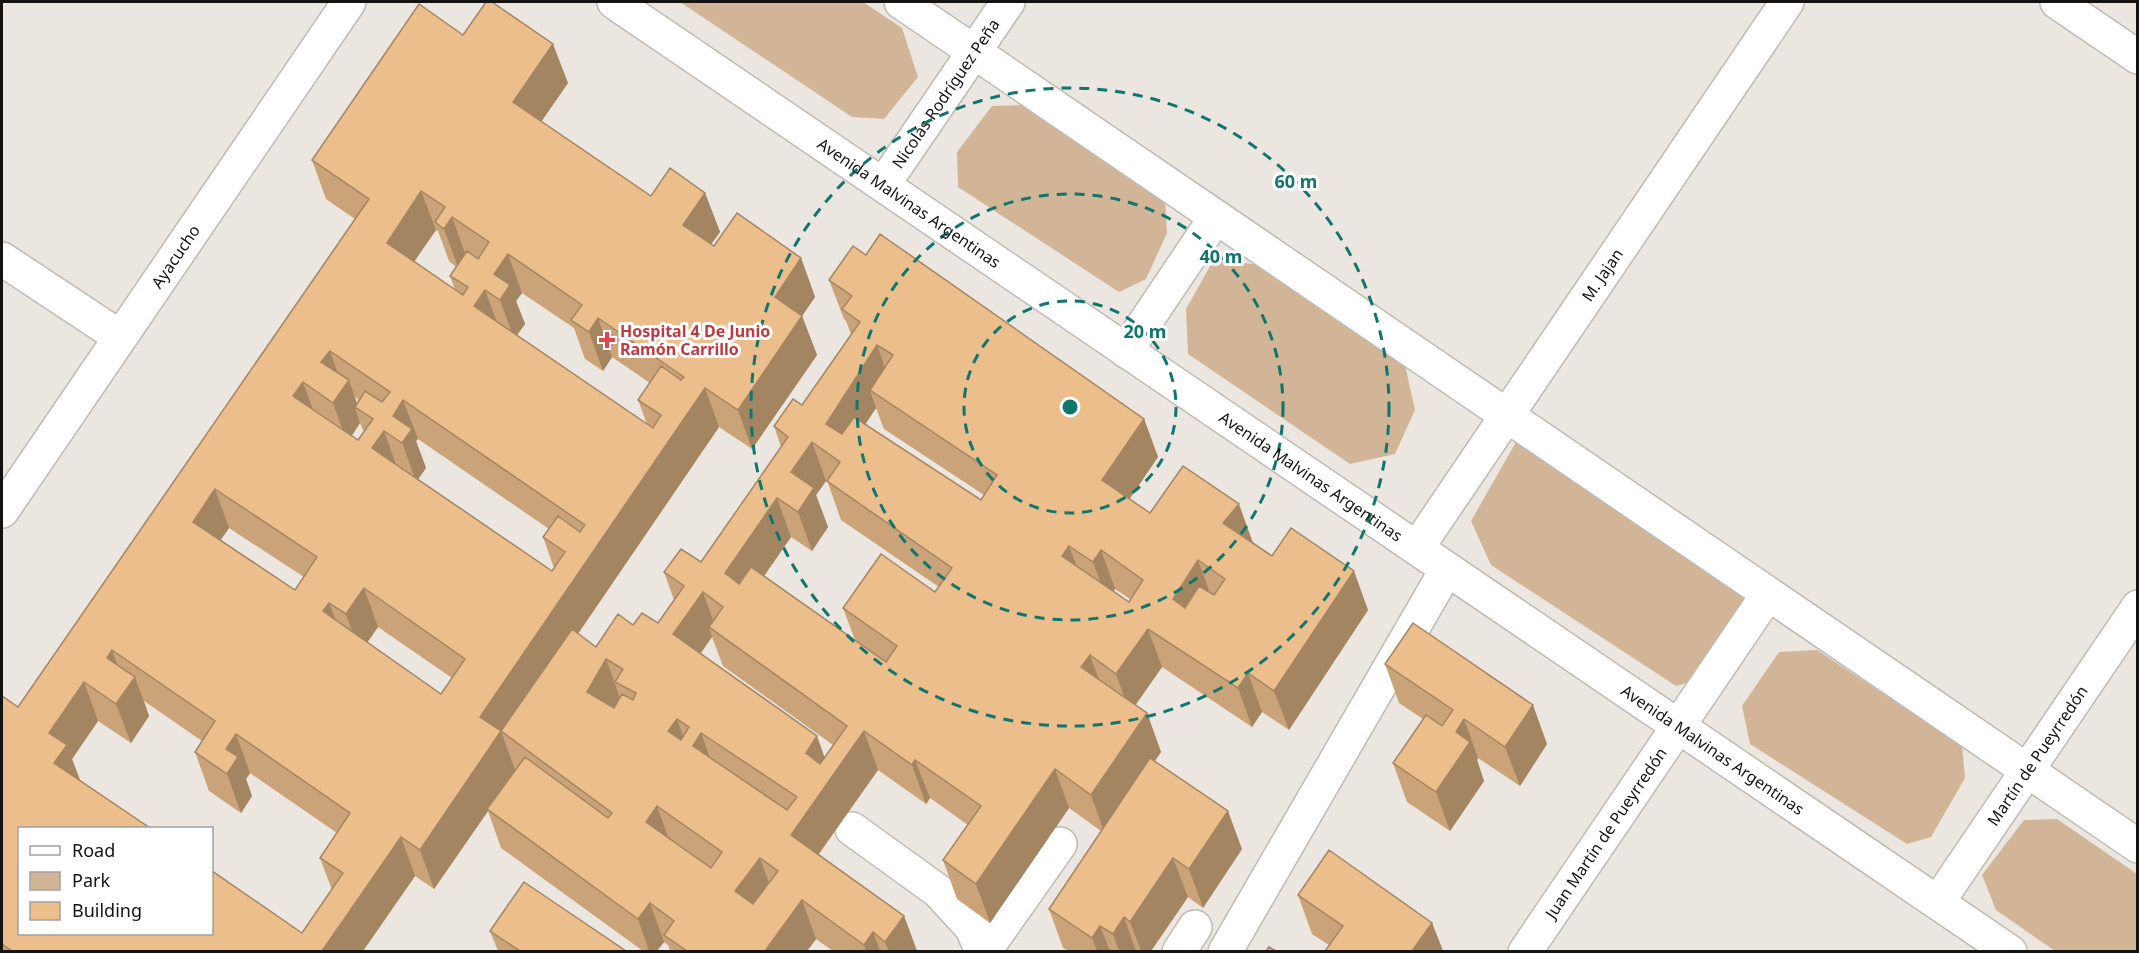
<svg xmlns="http://www.w3.org/2000/svg" width="2139" height="953" font-family="'Noto Sans',sans-serif">
	<style>
		.green { fill: #d2b596 }
		.lines { fill: none; stroke-linecap: round; stroke-linejoin: round }
		.minor-casing { stroke: #bfbab4; stroke-width: 36 }
		.major-casing { stroke: #bfbab4; stroke-width: 36 }
		.minor { stroke: #fff; stroke-width: 33 }
		.major { stroke: #fff; stroke-width: 33 }
		.wall { fill: #caa378; fill-rule: evenodd }
		.shaded-wall { fill: #a48561 }
		.building { fill: #ebbe8b; stroke: #a48561; stroke-width: 1.5; fill-rule: evenodd }
		.ring { fill: none; stroke: #0f766e; stroke-width: 3; stroke-dasharray: 10 8 }
		.health-dot { fill: #e0444e; stroke: #fff; stroke-width: 2 }
		.labels { text-anchor: middle; stroke-width: 6; stroke-linejoin: round; paint-order: stroke }
		.street-label { font-size: 16px; fill: #151311; stroke: #fff }
		.health-label { font-size: 16px; font-weight: bold; fill: #be3a42; stroke: #fff; text-anchor: start }
		.centre { fill: #0f766e; stroke: #fff; stroke-width: 3 }
		.ring-label { font-size: 18px; text-anchor: middle; font-weight: bold; fill: #0f766e; stroke: #fff; stroke-width: 6; stroke-linejoin: round; paint-order: stroke }
	</style>
	<rect width="100%" height="100%" fill="#ece6e0"/>
	<path class="green" d="M680,2H863L902,28L918,77L884,119L852,117Z
		M1026,105L1165,200L1167,233L1146,279L1119,292L958,187L957,152L992,106Z
		M1213,261L1255,264L1405,365L1415,410L1395,454L1350,464L1188,354L1186,309Z
		M1516,442L1749,601L1700,679L1676,686L1491,565L1471,521Z
		M1817,650L1962,746L1965,778L1931,837L1907,844L1750,744L1742,706L1779,652Z
		M2057,819L2137,874V951H2055L1996,910L1982,875L2024,820Z"/>
	<g class="lines">
		<defs>
			<g id="minor">
				<path d="M2057,2L2138,57"/>
				<path id="s1" d="M883,185L1008,2"/>
				<path d="M2,259L120,337"/>
				<path id="s2" d="M2,511L349,2"/>
				<path id="s3" d="M1417,548L1787,2"/>
				<path d="M852,829L938,891L972,928L982,952"/>
				<path id="s4" d="M1938,902L2138,607"/>
				<path d="M984,952L1060,844"/>
				<path d="M1179,952L1195,927"/>
				<path d="M1225,952L1447,569"/>
				<path id="s5" d="M1525,952L1768,594"/>
			</g>
			<g id="major">
				<path id="s6" d="M614,2L2010,952"/>
				<path d="M901,2L2138,846"/>
				<path d="M1126,351L1216,217"/>
			</g>
		</defs>
		<use href="#minor" class="minor-casing"/>
		<use href="#major" class="major-casing"/>
		<use href="#minor" class="minor"/>
		<use href="#major" class="major"/>
	</g>
	<path class="wall" d="M463,35L568,83L541,121L651,196L705,193L720,232L711,244L714,246L801,258L815,297L802,316L817,355L752,449L719,427L578,634L596,647L633,625L658,623L674,600L664,572L701,562L781,447L774,426L802,405L851,334L846,321L844,319L829,280L866,255L1144,419L1158,457L1129,499L1150,513L1253,542L1272,556L1368,610L1289,730L1262,712L1252,727L1162,667L1135,705L1147,713L1161,752L1155,761L1242,849L1203,908L1188,897L1151,951H1069L1063,948L1049,909L1101,831L1069,808L990,923L957,899L943,860L968,825L930,798L926,804L878,770L819,854L904,916L917,951H833L816,939L807,951H670L668,945L664,942L657,951H643L501,848L488,811L434,889L415,876L363,951H2V696L18,707L355,219L326,199L312,160ZM436,230L438,231L449,261L456,267L450,276L455,290L414,261ZM522,293L574,328L585,359L603,371L612,357L650,383L638,400L647,424L517,335L525,324L516,301ZM355,397L359,400L357,403ZM876,408L884,429L984,495L981,500L865,424ZM360,423L364,432L358,440L352,436ZM418,439L549,529L543,537L554,568L552,571L418,479L426,468L416,441ZM826,481L828,483L841,520L939,587L935,592L843,608L855,640L764,576L791,537L812,551L828,527L816,495ZM229,528L304,577L295,590L220,540ZM1115,589L1130,599L1129,602L1114,591ZM378,627L452,678L441,694L367,642ZM712,637L723,666L833,745L825,757L701,653ZM144,701L202,741L195,752L209,791L241,813L252,796L246,779L250,773L337,833L320,858L332,890L302,933L80,780L72,759L98,721L131,743L149,716Z
		M1385,664L1547,744L1520,786L1478,758L1477,760L1484,781L1450,831L1407,802L1393,763L1423,719L1399,703Z
		M1298,895L1432,923L1443,951H1325L1329,945L1312,934Z
		M490,931L626,951H498Z"/>
	<path class="shaded-wall" d="M553,44L568,83L528,141L513,102Z
		M421,191L436,230L401,281L387,243Z
		M705,193L720,232L697,264L683,225Z
		M452,217L466,256L458,267L444,229Z
		M508,254L522,293L516,301L525,324L514,339L500,300L494,274Z
		M801,258L815,297L802,316L817,355L752,449L738,410L775,297Z
		M485,290L499,328L474,306Z
		M598,318L612,357L603,371L589,332Z
		M877,345L891,384L870,390L876,408L840,463L826,424Z
		M330,351L343,388L349,380L359,410L355,407L360,423L347,442L333,403L321,362Z
		M303,382L317,421L293,396Z
		M705,388L719,427L508,736L501,731L515,770L487,809L488,811L434,889L420,850L480,717Z
		M403,400L418,439L416,441L426,468L416,482L393,416Z
		M1144,419L1158,457L1116,519L1102,480Z
		M384,431L398,470L372,448Z
		M812,442L826,481L816,495L828,527L812,551L798,512L791,472Z
		M215,489L229,528L207,560L193,522Z
		M777,498L791,537L739,612L725,573Z
		M1239,504L1253,543L1223,523Z
		M1069,546L1084,585L1062,556Z
		M1101,550L1115,589L1107,601L1093,562Z
		M1198,560L1212,599L1187,638L1173,599Z
		M1354,571L1368,610L1289,730L1274,691Z
		M364,588L378,627L360,653L346,614Z
		M703,592L717,631L709,627L712,637L687,672L673,634Z
		M329,603L344,641L323,611Z
		M1148,629L1162,667L1130,713L1116,674Z
		M112,650L126,689L107,658Z
		M1090,655L1104,694L1081,667Z
		M606,659L620,698L601,731L587,692Z
		M1248,673L1262,712L1252,727L1238,688Z
		M135,677L149,716L131,743L116,704Z
		M84,682L98,721L72,759L81,783L54,763L49,733Z
		M1533,705L1547,744L1520,786L1505,747Z
		M1147,713L1161,752L1105,834L1091,795Z
		M677,719L691,758L668,731Z
		M1464,719L1478,758L1477,760L1484,781L1450,831L1436,792L1456,732Z
		M864,731L878,770L805,873L791,835Z
		M701,733L715,772L693,746Z
		M236,734L250,773L246,779L252,796L241,813L227,774L226,749Z
		M817,736L831,775L806,753Z
		M915,760L930,798L926,804L912,765Z
		M1055,769L1069,808L990,923L976,884Z
		M657,806L671,845L646,822Z
		M1228,811L1242,849L1203,908L1189,869Z
		M401,837L415,876L363,951H322Z
		M760,858L774,897L749,930L735,891Z
		M1173,858L1188,897L1151,951H1141L1130,922Z
		M802,900L816,939L807,951H765Z
		M650,903L664,942L657,951H649L638,919Z
		M904,916L917,951H889L885,942Z
		M1124,917L1136,951H1119L1113,934Z
		M1432,923L1443,951H1412Z
		M1100,926L1110,951H1097L1092,938Z
		M873,932L880,951H866L864,945Z"/>
	<path class="building" d="M486,2H492L553,44L513,102L651,196L670,168L705,193L683,225L714,246L737,213L801,258L775,297L802,316L738,410L705,388L480,717L501,731L420,850L401,837L322,951H12L2,944V696L18,707L369,199L312,160L419,4L463,35ZM421,191L445,207L435,222L444,229L452,217L489,242L478,259L467,251L450,276L468,287L463,295L387,243ZM508,254L582,305L571,320L589,332L598,318L684,377L681,380L661,366L638,400L661,415L653,428L474,306L485,290L500,300L510,285L494,274ZM330,351L390,392L382,402L365,391L355,407L373,419L358,440L293,396L303,382L333,403L349,380L321,362ZM403,400L585,525L580,532L558,516L543,537L565,552L552,571L372,448L384,431L402,443L412,429L393,416ZM215,489L317,557L295,590L193,522ZM364,588L465,659L441,694L323,611L329,603L346,614ZM112,650L215,721L195,752L227,774L238,757L226,749L236,734L350,813L320,858L343,873L302,933L212,871V933H20V828H150L54,763L67,745L49,733L84,682L116,704L135,677L107,658Z
		M880,234L1144,419L1102,480L1150,513L1183,466L1239,504L1223,523L1272,556L1291,528L1354,571L1274,691L1248,673L1238,688L1148,629L1116,674L1090,655L1081,667L1147,713L1091,795L1055,769L976,884L943,860L981,806L915,760L912,765L864,731L791,835L904,916L885,942L873,932L864,945L802,900L765,951H687L664,935L674,921L650,903L638,919L487,809L525,757L608,818L612,813L501,731L572,629L596,647L618,614L633,625L642,613L658,623L684,586L664,572L681,549L701,562L788,437L774,426L793,399L802,405L860,322L842,309L852,296L829,280L853,246L866,255ZM877,345L893,355L870,390L997,475L981,500L854,417L842,434L826,424ZM812,442L840,462L827,481L952,568L935,592L881,554L843,608L897,646L886,662L751,567L739,584L725,573L777,498L798,512L814,488L791,472ZM1069,546L1093,562L1101,550L1143,580L1129,602L1062,556ZM1198,560L1225,579L1214,595L1199,586L1185,608L1173,599ZM703,592L723,607L709,627L847,726L820,764L806,753L817,736L673,634ZM606,659L623,669L615,682L636,693L633,700L622,694L614,708L587,692ZM677,719L689,727L681,740L668,731ZM701,733L797,797L787,810L693,746ZM657,806L722,852L711,868L646,822ZM760,858L778,871L753,904L735,891Z
		M1413,623L1533,705L1505,747L1464,719L1456,732L1470,742L1436,792L1393,763L1426,715L1442,726L1453,710L1385,664Z
		M1150,758L1228,811L1189,869L1173,858L1130,922L1124,917L1113,934L1100,926L1092,938L1049,909Z
		M1329,850L1432,923L1412,951H1325L1343,926L1298,895Z
		M524,882L626,951H520L490,931Z
		M1269,947L1276,951H1266Z"/>
	<g class="ring">
		<circle cx="1070" cy="407" r="106"/>
		<circle cx="1070" cy="407" r="213"/>
		<circle cx="1070" cy="407" r="319"/>
	</g>
	<path class="health-dot" d="M604 331h6v6h6v6h-6v6h-6v-6h-6v-6h6z"/>
	<g class="labels">
		<g class="street-label">
			<text dy="6" stroke="none"><textPath href="#s1" startOffset="111">Nicolás Rodríguez Peña</textPath></text>
			<text dy="6" stroke="none"><textPath href="#s6" startOffset="357">Avenida Malvinas Argentinas</textPath></text>
			<text dy="6" stroke="none"><textPath href="#s2" startOffset="308">Ayacucho</textPath></text>
			<text dy="6" stroke="none"><textPath href="#s3" startOffset="330">M. Jajan</textPath></text>
			<text dy="6" stroke="none"><textPath href="#s6" startOffset="843">Avenida Malvinas Argentinas</textPath></text>
			<text dy="6" stroke="none"><textPath href="#s6" startOffset="1329">Avenida Malvinas Argentinas</textPath></text>
			<text dy="6" stroke="none"><textPath href="#s4" startOffset="177">Martín de Pueyrredón</textPath></text>
			<text dy="6" stroke="none"><textPath href="#s5" startOffset="144">Juan Martín de Pueyrredón</textPath></text>
		</g>
		<g class="health-label">
			<text x="620" y="337">Hospital 4 De Junio<tspan x="620" dy="18">Ramón Carrillo</tspan></text>
		</g>
	</g>
	<circle cx="1070" cy="407" r="9" class="centre"/>
	<g class="ring-label">
		<text x="1296" y="188">60 m</text>
		<text x="1221" y="263">40 m</text>
		<text x="1145" y="338">20 m</text>
	</g>
	<rect width="2139" height="953" fill="none" stroke="#151311" stroke-width="6"/>
	<rect x="18" y="827" width="195" height="108" fill="#ffffff" stroke="#a1a1a0" stroke-width="1.5"/>
	<rect x="30" y="846" width="30" height="9" fill="#ffffff" stroke="#a1a1a0" stroke-width="1.5"/>
	<text x="72" y="857" font-size="18" fill="#151311">Road</text>
	<rect x="30" y="872" width="30" height="18" fill="#d2b596" stroke="#a1a1a0" stroke-width="1.5"/>
	<text x="72" y="887" font-size="18" fill="#151311">Park</text>
	<rect x="30" y="902" width="30" height="18" fill="#ebbe8b" stroke="#a1a1a0" stroke-width="1.5"/>
	<text x="72" y="917" font-size="18" fill="#151311">Building</text>
</svg>
